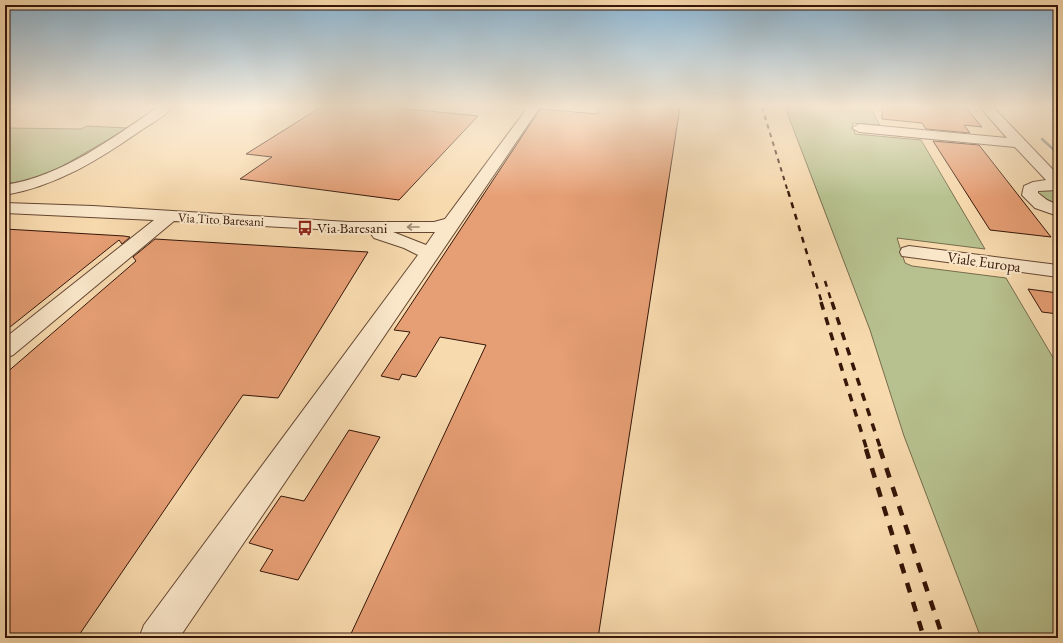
<svg xmlns="http://www.w3.org/2000/svg" width="1063" height="643" font-family="'EB Garamond',serif">
	<style>
		.green { fill: #b7c18f; stroke: #766c4c }
		.lines { fill: none; stroke-linecap: round; stroke-linejoin: round }
		.stream { fill: #767770; fill-rule: evenodd }
		.building { fill: #e69e74; stroke: #351608 }
		.minor-casing { stroke: #664732; stroke-width: 2 }
		.minor { fill: #fae7ca; fill-rule: evenodd }
		.rail-far3 { stroke: #351608; stroke-width: 2; stroke-dasharray: 4.5 4.5; stroke-linecap: butt }
		.rail-far2 { stroke: #351608; stroke-width: 2.5; stroke-dasharray: 6 6; stroke-linecap: butt }
		.rail-far1 { stroke: #351608; stroke-width: 3.5; stroke-dasharray: 8 8; stroke-linecap: butt }
		.rail { stroke: #351608; stroke-width: 4.5; stroke-dasharray: 10 10; stroke-linecap: butt }
		.oneway { stroke: #a18973 }
		.labels { text-anchor: middle; stroke-width: 4; stroke-linejoin: round; paint-order: stroke }
		.far-street-label { font-size: 13px; fill: #351608; stroke: #fae7ca }
		.poi-label { font-size: 15px; fill: #351608; stroke: #fae7ca; text-anchor: start }
		.street-label { font-size: 15px; fill: #351608; stroke: #fae7ca }
	</style>
	<rect width="100%" height="100%" fill="#f7daae"/>
	<filter id="stains"><feTurbulence type="fractalNoise" baseFrequency=".005" numOctaves="4"/><feColorMatrix values="0 0 0 0 .2 0 0 0 0 .09 0 0 0 0 .02 0 0 0 .5 -.17"/></filter>
	<radialGradient id="worn" r=".72"><stop offset=".6" stop-color="#630" stop-opacity="0"/><stop offset="1" stop-color="#630" stop-opacity=".3"/></radialGradient>
	<path class="green" d="M785,107H870L880,125L852,123L855,134L921,140L985,249L897,238L905,263L912,266L1006,278L1058,366V638H981L904,436L870,330Z
		M87,126L128,128L47,175L31,180L5,184V128L81,129Z
		M1058,187V208L1040,199L1036,191Z"/>
	<g class="lines">
		<path class="stream" d="M18,107H22L5,114V112Z
			M1041,138H1043L1058,152V155L1041,140Z"/>
	</g>
	<path class="building" d="M321,107H388L478,116L399,200L240,179L272,157L246,154Z
		M598,107H680L598,638H349L486,345L440,337L416,377L402,374L399,380L381,376L410,332L394,330L540,109L598,114Z
		M882,107H965L982,127L964,125L970,133L926,129L922,123L882,119Z
		M933,141L979,145L1051,237L990,230Z
		M5,229L124,236L130,237L122,244L119,240L5,331Z
		M155,239L368,252L278,398L243,395L77,638H5V374L136,261L133,257Z
		M1028,289L1058,293V314L1042,312Z
		M349,430L380,437L298,580L260,571L273,550L249,543L281,496L304,501Z"/>
	<g class="lines">
		<defs>
			<path id="minor" d="M158,107H172C166,116 152,123 143,129C100,159 57,186 5,195V185C63,176 111,139 158,107Z
				M528,107H540L179,638H139L144,625L418,255L404,248L374,238L371,234L372,232L174,221L13,355L5,358V338L154,220L5,213V203L93,206L348,222H434L445,219ZM393,232H435L426,245Z
				M980,107H993L1058,175V190L1038,191V193L1047,200L1058,205V216L1035,208L1022,195L1024,186L1033,182L1046,180L1015,147L859,132L852,128L859,124L1007,138Z
				M1049,107H1058V111L1051,110Z
				M909,246L1058,265V277L902,256L900,252L902,248Z"/>
		</defs>
		<use href="#minor" class="minor-casing"/>
		<use href="#minor" class="minor"/>
		<path class="rail-far3" d="M762,107L788,192"/>
		<path class="rail-far2" d="M788,191L822,303
			M825,281L832,303"/>
		<path class="rail-far1" d="M821,302L867,450
			M832,302L881,450"/>
		<path class="rail" d="M866,449L924,638
			M880,449L943,638"/>
	</g>
	<defs><path id="oneway-shaft" d="M-6 0H5M1.5-3L5.5 0L1.5 3" fill="none" stroke-width="1.6" stroke-linecap="round" stroke-linejoin="round"/></defs>
	<use class="oneway" href="#oneway-shaft" transform="translate(413 227) rotate(180)"/>
	<linearGradient id="sky" x2="0" y2="1"><stop stop-color="#8bb6d4"/><stop offset="0.54" stop-color="#fbeedb"/><stop offset="1" stop-color="#fbeedb" stop-opacity="0"/></linearGradient>
	<rect width="1063" height="197" fill="url(#sky)"/>
	<defs>
		<symbol id="bus-bare" viewBox="-9 -9 18 18"><path d="M-5-6H5V4H4V6H2V4H-2V6H-4V4H-5ZM-3.5-4V0h7V-4ZM-3.5 1.2v1.5H-2V1.2ZM2 1.2v1.5H3.5V1.2Z" fill="#8f2418" stroke="#fae7ca" stroke-width="2.5" paint-order="stroke"/></symbol>
	</defs>
	<g fill-rule="evenodd">
		<use href="#bus-bare" x="294" y="217" width="22" height="22"/>
	</g>
	<g class="labels">
		<g class="far-street-label">
			<text transform="translate(221 219) rotate(3)" y="5">Via Tito Baresani</text>
		</g>
		<g class="poi-label">
			<text x="317" y="233">Via Baresani</text>
		</g>
		<g class="street-label">
			<text transform="translate(984 262) rotate(8)" y="5">Viale Europa</text>
		</g>
	</g>
	<rect width="1063" height="643" fill="none" stroke="#f7daae" stroke-width="20"/>
	<rect x="6" y="6" width="1051" height="631" fill="none" stroke="#351608" stroke-width="2"/>
	<rect x="10" y="10" width="1043" height="623" fill="none" stroke="#351608"/>
	<rect width="100%" height="100%" filter="url(#stains)"/>
	<rect width="100%" height="100%" fill="url(#worn)"/>
</svg>
